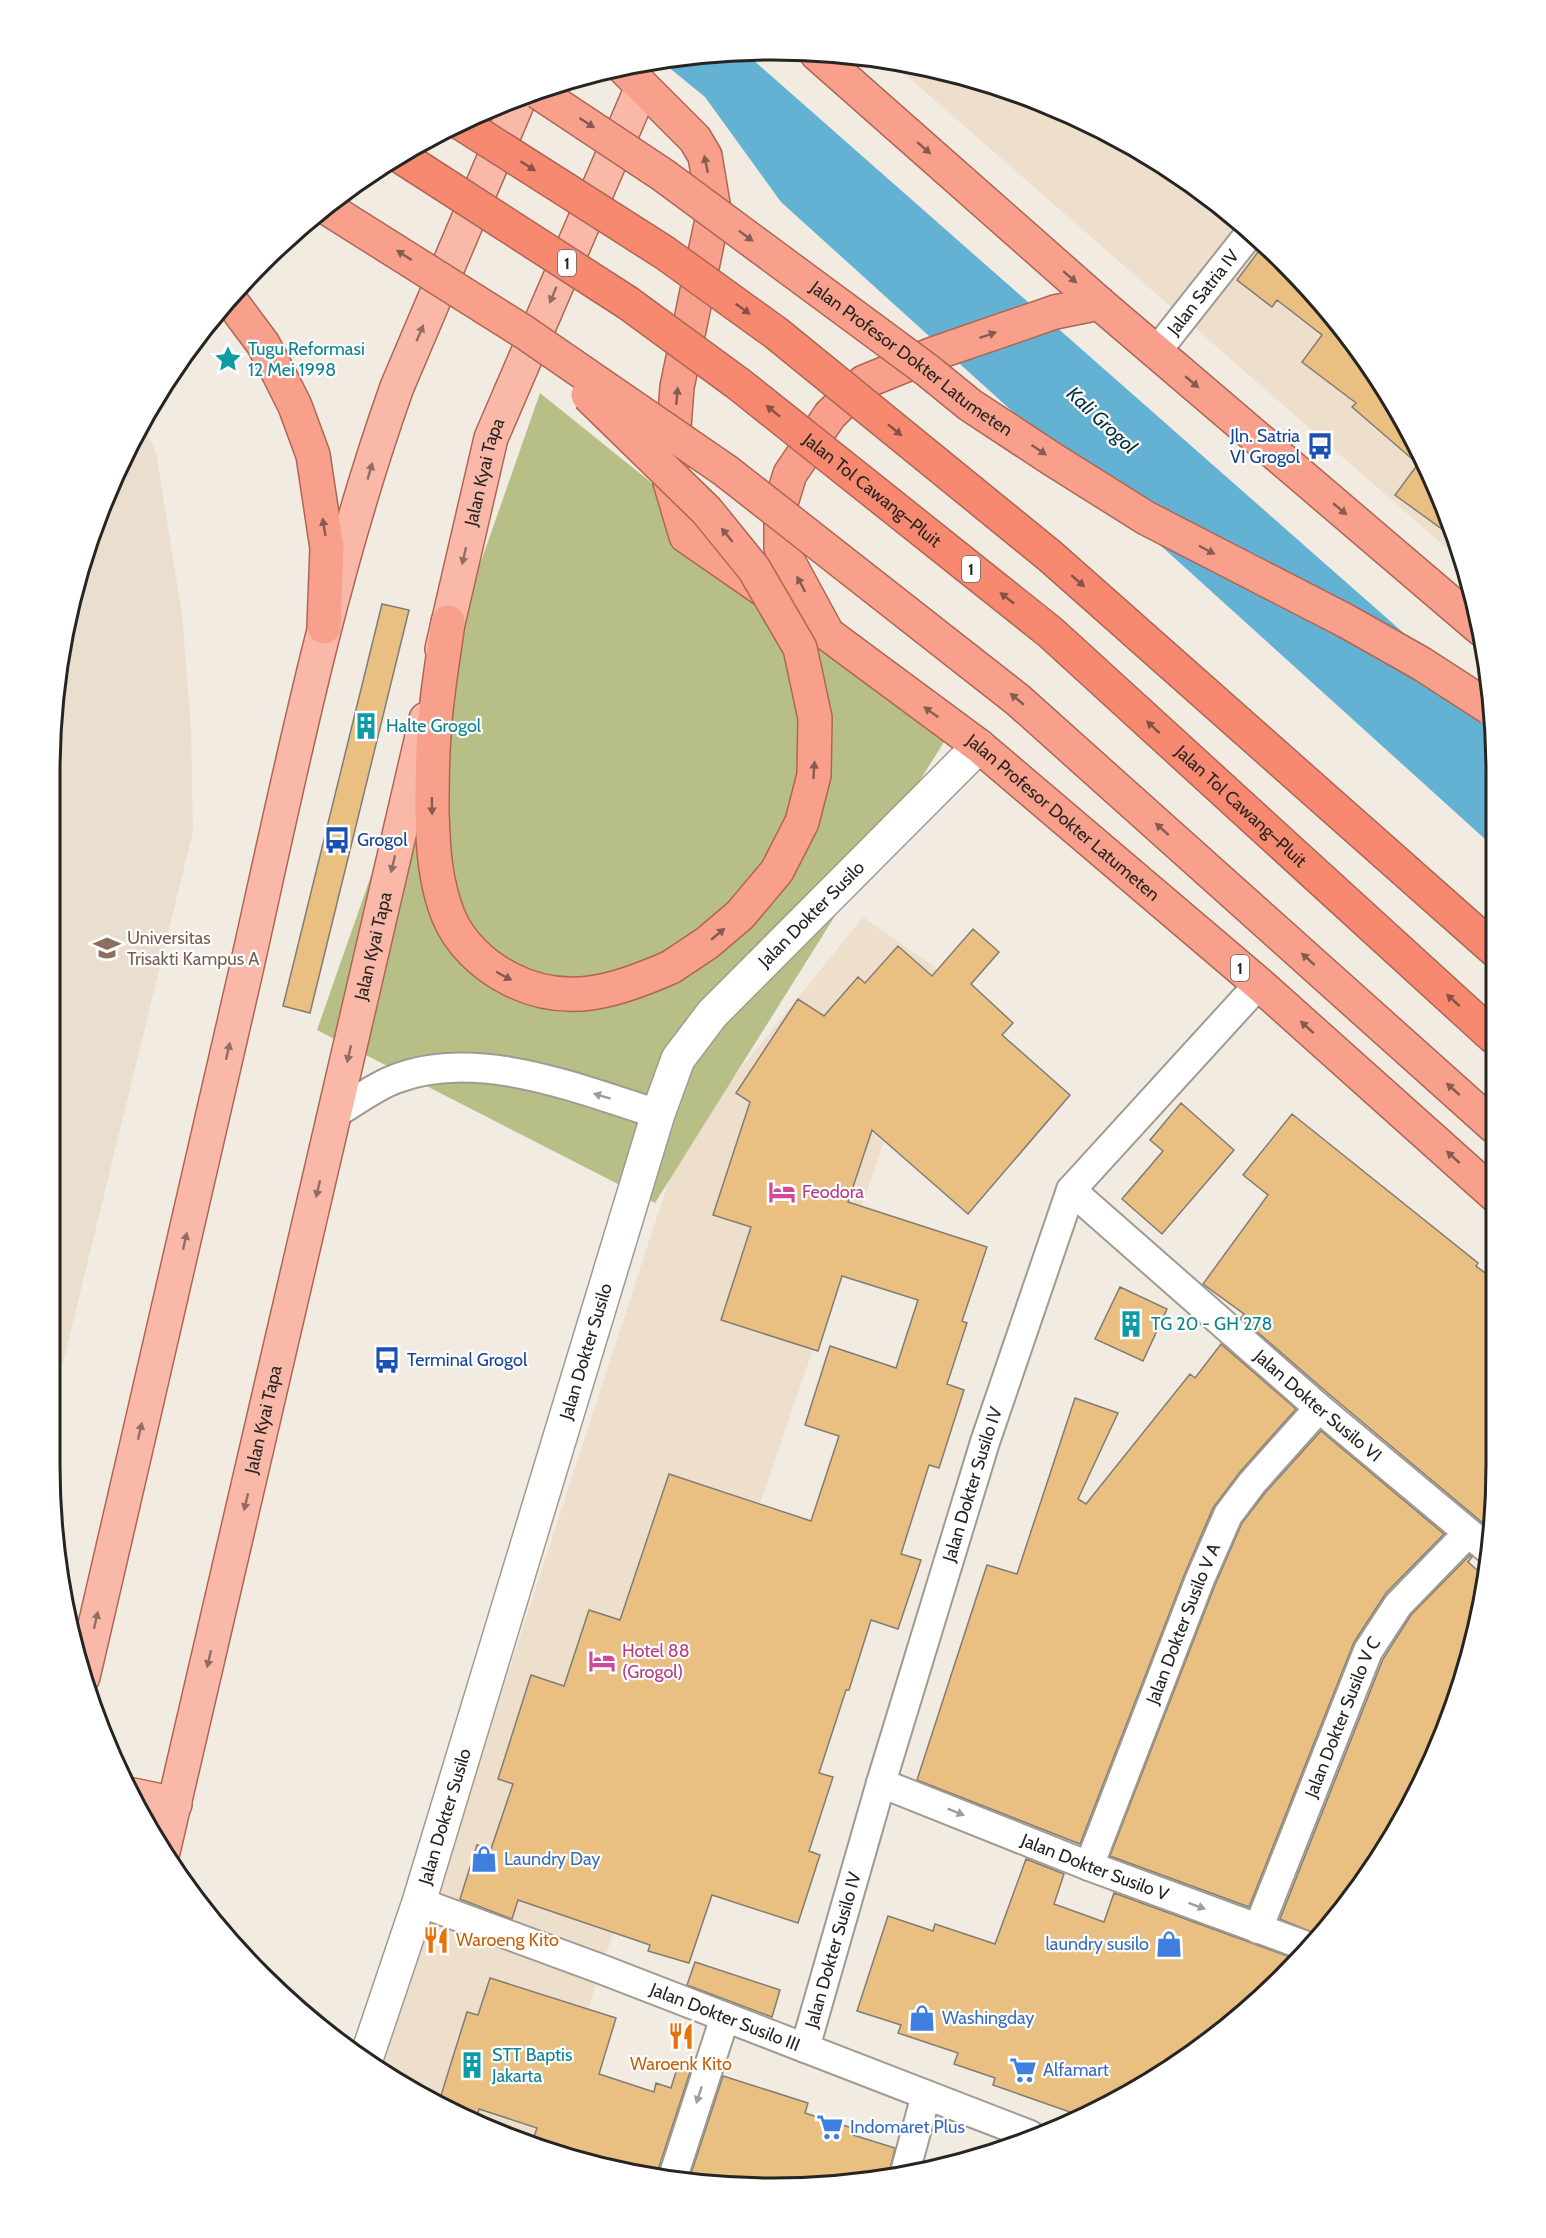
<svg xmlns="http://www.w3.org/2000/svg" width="1546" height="2238" font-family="Cabin,sans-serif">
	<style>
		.commercial { fill: #eedfcc }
		.built { fill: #eadfcf }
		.green { fill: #b7bf86 }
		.water { fill: #63b2d3 }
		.building { fill: #e9c082; stroke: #827c74; stroke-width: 1.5 }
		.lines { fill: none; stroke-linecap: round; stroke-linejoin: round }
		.minor-casing { stroke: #a09a91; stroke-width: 32 }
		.tertiary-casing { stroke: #a09a91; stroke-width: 36 }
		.primary-casing { stroke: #ae6654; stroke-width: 36 }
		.trunk-casing { stroke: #ae6654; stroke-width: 36 }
		.minor { stroke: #fff; stroke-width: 28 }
		.tertiary { stroke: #fff; stroke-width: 33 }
		.primary { stroke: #fab8a9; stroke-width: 33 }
		.trunk { stroke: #f8a08c; stroke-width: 33 }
		.trunk-bridge-casing { stroke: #ae6654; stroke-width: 36; stroke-linecap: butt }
		.motorway-bridge-casing { stroke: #ae6654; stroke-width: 36; stroke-linecap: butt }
		.trunk-bridge { stroke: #f8a08c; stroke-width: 33 }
		.motorway-bridge { stroke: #f78970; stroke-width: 33 }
		.oneway { fill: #855c51 }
		.oneway2 { fill: #855245 }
		.oneway3 { fill: #906e65 }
		.oneway4 { fill: #9e9d9b }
		.labels { text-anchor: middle; stroke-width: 4.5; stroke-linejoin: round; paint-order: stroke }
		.shield { fill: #fff; stroke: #686664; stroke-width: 1.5 }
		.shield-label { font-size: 16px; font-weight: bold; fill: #272521 }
		.street-label { font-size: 18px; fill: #272521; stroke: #fff }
		.culture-label { font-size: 18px; fill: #0d838f; stroke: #fff; text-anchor: start }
		.transit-label { font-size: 18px; fill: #164399; stroke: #fff; text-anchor: start }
		.education-label { font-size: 18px; fill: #785e54; stroke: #fff; text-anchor: start }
		.hotel-label { font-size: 18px; fill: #b23c85; stroke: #fff; text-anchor: start }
		.shop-label { font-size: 18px; fill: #366cbe; stroke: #fff; text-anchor: start }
		.food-label { font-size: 18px; fill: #c56008; stroke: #fff; text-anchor: start }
		.water-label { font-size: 20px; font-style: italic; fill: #072e3c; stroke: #fff }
		.rim { fill: none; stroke: #272521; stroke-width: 3 }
	</style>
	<rect width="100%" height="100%" fill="#f1ebe1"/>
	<path class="commercial" d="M890,61L914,63L1050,105L1175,172L1285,262L1347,333L1422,453L1458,558Z
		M863,917L942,972L601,1969L544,2146L496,2133L411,2091L379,2069L681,1143Z"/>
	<path class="built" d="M142,420L156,453L182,614L191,729L193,831L50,1416V773L63,632L88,540Z"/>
	<path class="green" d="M540,393L954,726L655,1203L317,1030Z"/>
	<path class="water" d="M744,52L1490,709L1496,773V849L781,202L705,97L661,61Z"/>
	<path class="building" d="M1264,244L1285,262L1347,333L1422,453L1450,535L1395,495L1418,464L1352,407L1356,403L1302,362L1322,335L1277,300L1272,307L1237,280Z
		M382,604L409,610L310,1013L283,1006Z
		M973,929L999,952L971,984L1013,1023L1002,1035L1070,1095L968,1214L872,1130L848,1202L987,1247L962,1321L967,1323L947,1384L964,1390L939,1468L929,1465L901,1554L921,1560L898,1629L871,1620L849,1690H846L819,1773L833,1777L809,1851L820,1855L798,1923L712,1895L689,1963L648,1951L650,1945L518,1900L512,1919L460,1899L477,1845L491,1849L513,1784L498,1779L531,1675L564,1686L589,1610L620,1620L669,1474L811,1521L839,1436L805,1425L830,1346L896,1368L918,1300L842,1276L818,1351L721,1320L751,1227L713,1215L750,1102L736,1093L798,999L824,1016L858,977L865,983L898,946L932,976Z
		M1181,1103L1234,1150L1162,1234L1122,1199L1163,1151L1150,1140Z
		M1292,1114L1478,1263L1476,1266L1497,1282V1465L1490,1529L1330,1395L1241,1318L1244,1314L1203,1284L1268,1195L1243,1175Z
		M1120,1287L1167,1309L1143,1361L1095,1339Z
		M1221,1344L1296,1409L1240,1472L1213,1508L1185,1573L1080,1844L917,1780L987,1565L1017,1574L1075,1398L1118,1413L1078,1499L1086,1504L1190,1374L1195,1378Z
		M1321,1431L1444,1534L1386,1593L1354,1642L1249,1907L1110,1856L1215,1585L1242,1523L1265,1493Z
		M1470,1555L1472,1557L1468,1562L1485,1577L1483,1606L1441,1742L1374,1867L1319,1935L1280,1919L1383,1659L1411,1615Z
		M1026,1859L1064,1874L1054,1904L1104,1922L1114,1893L1298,1960L1284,1977L1175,2066L1093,2114L1084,2117L993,2085L995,2078L954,2064L958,2053L898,2033L901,2025L857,2011L888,1916L933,1931L935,1924L995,1944Z
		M695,1962L780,1990L772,2017L687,1985Z
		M490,1978L616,2018L599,2074L654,2092L656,2083L671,2088L679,2062L692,2066L656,2176L532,2143L537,2128L479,2109L475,2123L438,2105L467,2012L478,2015Z
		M723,2076L808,2103L805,2113L855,2129L853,2135L895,2148L888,2178L820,2187L688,2183Z"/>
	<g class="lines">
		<defs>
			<g id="minor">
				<path id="s1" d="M1156,352L1250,233"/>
				<path d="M336,1113C355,1102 374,1087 395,1079C478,1047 578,1089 658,1114"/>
				<path id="s2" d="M1071,1190L1319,1408L1488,1549"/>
				<path id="s3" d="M881,1783L1089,1866L1309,1947"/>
				<path id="s4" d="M1089,1866L1200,1579L1228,1515L1252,1483L1319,1408"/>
				<path id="s5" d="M419,1902L601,1969L1030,2135"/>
				<path id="s6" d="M1258,1929L1368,1651L1398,1605L1468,1533"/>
				<path id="s7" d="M805,2048L881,1783L985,1442L1071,1190L1259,984"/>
				<path d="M904,2176L926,2095"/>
				<path d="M672,2180L725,2017"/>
			</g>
			<g id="tertiary">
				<path id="s8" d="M366,2059L419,1902L658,1114L678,1059L712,1014L979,746"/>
			</g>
			<g id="primary">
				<path id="s9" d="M442,649L491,438L642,87"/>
				<path d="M83,1677C137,1443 192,1209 245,975C289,778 329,578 397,387L520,97"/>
				<path d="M133,1795L175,1804"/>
				<path id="s10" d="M163,1852L426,719"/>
			</g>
			<g id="trunk">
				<path d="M817,54L1099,303L1481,629"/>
				<path id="s11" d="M622,66L695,139L705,156L714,210L677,387L670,482L686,536L829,635L979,746L1259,984L1496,1196"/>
				<path d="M231,301L263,344L279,374L295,406L313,455L327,548L324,627"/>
				<path d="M448,622C443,660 436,697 434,735C432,761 432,787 432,812C433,847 435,882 448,915C459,943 484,966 510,979C566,1008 617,991 671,967"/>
				<path d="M825,629L781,548V503L790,474L830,415L864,382L933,354L1055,312L1099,303"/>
			</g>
		</defs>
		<use href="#minor" class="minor-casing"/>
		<use href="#tertiary" class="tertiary-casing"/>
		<use href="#primary" class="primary-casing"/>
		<use href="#trunk" class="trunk-casing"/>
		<use href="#minor" class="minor"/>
		<use href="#tertiary" class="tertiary"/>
		<use href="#primary" class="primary"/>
		<use href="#trunk" class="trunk"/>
		<defs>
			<g id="trunk-bridge">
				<path id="s12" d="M538,92L663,175L927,370L970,405L1052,459L1146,518L1346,621L1422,664L1490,708"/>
				<path d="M327,208L524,332L726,471L1018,700L1496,1128"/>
				<path d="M588,395L707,511L754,569L800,648L815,718L814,775L802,822L777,871L740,915L707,943L671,967"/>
			</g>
			<g id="motorway-bridge">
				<path d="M461,123L665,253L776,333L1050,556L1496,951"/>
				<path id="s13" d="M400,156L628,303L740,385L1050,632L1496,1039"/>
			</g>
		</defs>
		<use href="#trunk-bridge" class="trunk-bridge-casing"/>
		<use href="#motorway-bridge" class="motorway-bridge-casing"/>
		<use href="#trunk-bridge" class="trunk-bridge"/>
		<use href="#motorway-bridge" class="motorway-bridge"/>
	</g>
	<defs><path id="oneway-solid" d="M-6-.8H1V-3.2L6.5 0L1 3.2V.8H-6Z" transform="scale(1.5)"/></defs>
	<g class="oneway">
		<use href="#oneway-solid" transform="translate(587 123) rotate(33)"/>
		<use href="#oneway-solid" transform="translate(924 148) rotate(41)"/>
		<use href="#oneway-solid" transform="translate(706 164) rotate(-102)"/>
		<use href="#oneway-solid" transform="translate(746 236) rotate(37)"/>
		<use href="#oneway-solid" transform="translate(404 255) rotate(-147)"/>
		<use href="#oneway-solid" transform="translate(1070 277) rotate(41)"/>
		<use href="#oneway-solid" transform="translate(988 335) rotate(-19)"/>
		<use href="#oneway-solid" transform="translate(1192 382) rotate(40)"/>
		<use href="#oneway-solid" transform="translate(677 396) rotate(-85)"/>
		<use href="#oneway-solid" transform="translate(1039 450) rotate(34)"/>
		<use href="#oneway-solid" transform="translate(1340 509) rotate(40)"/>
		<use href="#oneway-solid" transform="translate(324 527) rotate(-99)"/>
		<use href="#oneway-solid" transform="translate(727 535) rotate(-129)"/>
		<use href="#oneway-solid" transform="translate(1207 550) rotate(28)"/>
		<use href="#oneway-solid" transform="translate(801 584) rotate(-118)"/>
		<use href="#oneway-solid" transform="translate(1017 699) rotate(-140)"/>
		<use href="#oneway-solid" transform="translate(931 712) rotate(-144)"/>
		<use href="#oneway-solid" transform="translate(814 770) rotate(-86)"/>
		<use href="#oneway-solid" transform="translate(432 806) rotate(89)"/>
		<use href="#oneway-solid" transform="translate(1162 829) rotate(-138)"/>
		<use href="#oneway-solid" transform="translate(718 934) rotate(-40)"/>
		<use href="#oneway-solid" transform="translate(1308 959) rotate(-138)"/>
		<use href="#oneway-solid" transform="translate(504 976) rotate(28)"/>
		<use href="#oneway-solid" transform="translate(1307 1027) rotate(-138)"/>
		<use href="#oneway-solid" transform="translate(1453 1089) rotate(-138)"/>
		<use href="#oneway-solid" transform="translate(1453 1157) rotate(-138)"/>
	</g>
	<g class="oneway2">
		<use href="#oneway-solid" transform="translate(528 166) rotate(32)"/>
		<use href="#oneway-solid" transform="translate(743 309) rotate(36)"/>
		<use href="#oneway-solid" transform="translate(773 411) rotate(-141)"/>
		<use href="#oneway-solid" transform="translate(895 430) rotate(39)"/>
		<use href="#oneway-solid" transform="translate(1078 581) rotate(41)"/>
		<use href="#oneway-solid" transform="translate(1007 598) rotate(-142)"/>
		<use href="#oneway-solid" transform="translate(1153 727) rotate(-137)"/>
		<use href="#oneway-solid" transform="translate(1453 1000) rotate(-138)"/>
	</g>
	<g class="oneway3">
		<use href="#oneway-solid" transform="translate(553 295) rotate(113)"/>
		<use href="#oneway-solid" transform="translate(420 333) rotate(-67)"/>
		<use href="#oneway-solid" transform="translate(370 471) rotate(-74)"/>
		<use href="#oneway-solid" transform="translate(464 556) rotate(103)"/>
		<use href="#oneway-solid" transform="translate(393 864) rotate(103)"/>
		<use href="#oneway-solid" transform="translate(228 1051) rotate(-77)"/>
		<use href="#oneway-solid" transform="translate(349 1054) rotate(103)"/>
		<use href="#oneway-solid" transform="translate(318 1189) rotate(103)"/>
		<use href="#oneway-solid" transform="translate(185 1241) rotate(-77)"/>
		<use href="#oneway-solid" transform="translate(140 1431) rotate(-77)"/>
		<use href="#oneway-solid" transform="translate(246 1502) rotate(103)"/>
		<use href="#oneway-solid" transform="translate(96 1620) rotate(-77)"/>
		<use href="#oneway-solid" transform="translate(209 1659) rotate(103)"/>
	</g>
	<g class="oneway4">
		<use href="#oneway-solid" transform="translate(602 1096) rotate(-163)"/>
		<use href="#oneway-solid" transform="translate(956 1812) rotate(22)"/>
		<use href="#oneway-solid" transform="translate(1197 1906) rotate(20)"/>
		<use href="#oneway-solid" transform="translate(699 2095) rotate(108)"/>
	</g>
	<defs>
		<symbol id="sight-bare" viewBox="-9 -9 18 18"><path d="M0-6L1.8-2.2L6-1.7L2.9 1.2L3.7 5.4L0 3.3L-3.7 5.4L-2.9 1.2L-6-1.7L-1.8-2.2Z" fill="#0f9aa8" stroke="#fff" stroke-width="2.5" paint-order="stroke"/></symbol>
		<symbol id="bus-bare" viewBox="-9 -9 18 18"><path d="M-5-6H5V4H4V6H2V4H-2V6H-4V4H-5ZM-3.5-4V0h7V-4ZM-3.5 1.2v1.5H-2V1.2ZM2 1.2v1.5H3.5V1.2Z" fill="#1a4fb4" stroke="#fff" stroke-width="2.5" paint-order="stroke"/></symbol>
		<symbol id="building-bare" viewBox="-9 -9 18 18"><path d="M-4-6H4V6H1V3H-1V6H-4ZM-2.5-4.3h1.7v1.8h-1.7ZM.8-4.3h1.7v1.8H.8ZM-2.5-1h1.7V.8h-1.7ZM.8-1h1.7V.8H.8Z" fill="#0f9aa8" stroke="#fff" stroke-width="2.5" paint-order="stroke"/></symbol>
		<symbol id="university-bare" viewBox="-9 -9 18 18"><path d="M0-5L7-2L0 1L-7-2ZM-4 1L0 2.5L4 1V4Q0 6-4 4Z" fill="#8d6e63" stroke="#fff" stroke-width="2.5" paint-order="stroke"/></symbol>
		<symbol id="hotel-bare" viewBox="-9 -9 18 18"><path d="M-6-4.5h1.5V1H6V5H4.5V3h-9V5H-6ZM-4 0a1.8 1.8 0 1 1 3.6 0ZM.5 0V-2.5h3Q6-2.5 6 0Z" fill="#d1479c" stroke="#fff" stroke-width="2.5" paint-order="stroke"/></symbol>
		<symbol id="shop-bare" viewBox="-9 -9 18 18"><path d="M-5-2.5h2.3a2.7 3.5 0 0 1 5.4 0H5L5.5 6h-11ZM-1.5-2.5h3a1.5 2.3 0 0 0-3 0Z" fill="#3f7fe0" stroke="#fff" stroke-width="2.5" paint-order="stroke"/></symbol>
		<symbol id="restaurant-bare" viewBox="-9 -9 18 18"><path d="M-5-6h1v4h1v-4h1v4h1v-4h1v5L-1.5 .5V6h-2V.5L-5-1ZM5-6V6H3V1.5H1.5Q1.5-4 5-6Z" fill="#e8710a" stroke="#fff" stroke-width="2.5" paint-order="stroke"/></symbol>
		<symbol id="supermarket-bare" viewBox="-9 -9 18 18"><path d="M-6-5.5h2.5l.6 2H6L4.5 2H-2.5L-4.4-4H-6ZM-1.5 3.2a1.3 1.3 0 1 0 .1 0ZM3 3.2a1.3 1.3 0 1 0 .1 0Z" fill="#3f7fe0" stroke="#fff" stroke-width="2.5" paint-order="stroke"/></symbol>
	</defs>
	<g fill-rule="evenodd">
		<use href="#sight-bare" x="209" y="340" width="38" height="38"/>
		<use href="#bus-bare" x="1301" y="427" width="38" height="38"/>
		<use href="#building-bare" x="347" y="707" width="38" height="38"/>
		<use href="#bus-bare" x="318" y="821" width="38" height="38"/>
		<use href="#university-bare" x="88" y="929" width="38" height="38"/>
		<use href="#hotel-bare" x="763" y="1173" width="38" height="38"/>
		<use href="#building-bare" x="1112" y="1305" width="38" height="38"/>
		<use href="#bus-bare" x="368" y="1341" width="38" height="38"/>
		<use href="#hotel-bare" x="583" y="1642" width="38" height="38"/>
		<use href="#shop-bare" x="465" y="1840" width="38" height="38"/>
		<use href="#restaurant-bare" x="417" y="1921" width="38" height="38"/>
		<use href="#shop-bare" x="1150" y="1925" width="38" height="38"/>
		<use href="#shop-bare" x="903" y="1999" width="38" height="38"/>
		<use href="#restaurant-bare" x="662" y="2017" width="38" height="38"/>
		<use href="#building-bare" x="453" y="2046" width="38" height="38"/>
		<use href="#supermarket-bare" x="1004" y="2051" width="38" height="38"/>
		<use href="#supermarket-bare" x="811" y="2108" width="38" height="38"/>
	</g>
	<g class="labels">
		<g class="shield">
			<rect x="558" y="250" width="18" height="26" rx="4.5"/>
			<rect x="962" y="556" width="18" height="26" rx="4.5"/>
			<rect x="1231" y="955" width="18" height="26" rx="4.5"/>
		</g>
		<g class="shield-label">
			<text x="567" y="269">1</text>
			<text x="971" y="575">1</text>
			<text x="1240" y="974">1</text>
		</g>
		<g class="street-label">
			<text dy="6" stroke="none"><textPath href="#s1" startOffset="76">Jalan Satria IV</textPath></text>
			<text dy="6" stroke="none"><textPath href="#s12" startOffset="459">Jalan Profesor Dokter Latumeten</textPath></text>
			<text dy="6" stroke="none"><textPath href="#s9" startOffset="182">Jalan Kyai Tapa</textPath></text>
			<text dy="6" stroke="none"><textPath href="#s13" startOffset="579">Jalan Tol Cawang–Pluit</textPath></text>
			<text dy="6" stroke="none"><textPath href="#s13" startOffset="1065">Jalan Tol Cawang–Pluit</textPath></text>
			<text dy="6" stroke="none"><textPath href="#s11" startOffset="981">Jalan Profesor Dokter Latumeten</textPath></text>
			<text dy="6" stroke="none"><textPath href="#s8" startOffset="1245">Jalan Dokter Susilo</textPath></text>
			<text dy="6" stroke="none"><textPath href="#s10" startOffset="930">Jalan Kyai Tapa</textPath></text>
			<text dy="6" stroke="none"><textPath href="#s8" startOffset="741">Jalan Dokter Susilo</textPath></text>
			<text dy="6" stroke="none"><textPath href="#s2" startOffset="328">Jalan Dokter Susilo VI</textPath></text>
			<text dy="6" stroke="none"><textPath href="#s10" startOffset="444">Jalan Kyai Tapa</textPath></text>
			<text dy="6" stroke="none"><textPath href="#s7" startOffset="588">Jalan Dokter Susilo IV</textPath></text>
			<text dy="6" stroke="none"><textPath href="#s4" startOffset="260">Jalan Dokter Susilo V A</textPath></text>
			<text dy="6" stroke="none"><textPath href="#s6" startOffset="228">Jalan Dokter Susilo V C</textPath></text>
			<text dy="6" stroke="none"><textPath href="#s8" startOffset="255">Jalan Dokter Susilo</textPath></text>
			<text dy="6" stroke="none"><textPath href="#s3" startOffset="230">Jalan Dokter Susilo V</textPath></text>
			<text dy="6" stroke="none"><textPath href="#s7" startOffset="102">Jalan Dokter Susilo IV</textPath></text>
			<text dy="6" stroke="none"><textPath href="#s5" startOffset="327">Jalan Dokter Susilo III</textPath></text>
		</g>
		<g class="culture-label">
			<text x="248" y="355">Tugu Reformasi<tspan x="248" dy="21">12 Mei 1998</tspan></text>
			<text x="386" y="732">Halte Grogol</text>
			<text x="1151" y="1330">TG 20 - GH 278</text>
			<text x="492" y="2061">STT Baptis<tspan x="492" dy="21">Jakarta</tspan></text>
		</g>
		<g class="transit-label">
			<text x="1300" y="442" text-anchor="end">Jln. Satria<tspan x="1300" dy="21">VI Grogol</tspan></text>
			<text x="357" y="846">Grogol</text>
			<text x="407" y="1366">Terminal Grogol</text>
		</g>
		<g class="education-label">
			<text x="127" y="944">Universitas<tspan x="127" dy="21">Trisakti Kampus A</tspan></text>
		</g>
		<g class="hotel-label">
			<text x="802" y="1198">Feodora</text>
			<text x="622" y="1657">Hotel 88<tspan x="622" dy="21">(Grogol)</tspan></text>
		</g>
		<g class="shop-label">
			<text x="504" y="1865">Laundry Day</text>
			<text x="1149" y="1950" text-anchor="end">laundry susilo</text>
			<text x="942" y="2024">Washingday</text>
			<text x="1043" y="2076">Alfamart</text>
			<text x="850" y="2133">Indomaret Plus</text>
		</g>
		<g class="food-label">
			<text x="456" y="1946">Waroeng Kito</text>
			<text x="681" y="2070" text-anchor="middle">Waroenk Kito</text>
		</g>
		<g class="water-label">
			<text transform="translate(1102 420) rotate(43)" y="7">Kali Grogol</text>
		</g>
	</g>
	<path d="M0 0H1546V2238H0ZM773 60H773A713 713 0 0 1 1486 773V1465A713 713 0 0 1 773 2178H773A713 713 0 0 1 60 1465V773A713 713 0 0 1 773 60Z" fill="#fff" fill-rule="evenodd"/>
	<path class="rim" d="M773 60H773A713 713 0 0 1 1486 773V1465A713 713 0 0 1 773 2178H773A713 713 0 0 1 60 1465V773A713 713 0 0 1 773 60Z"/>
</svg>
